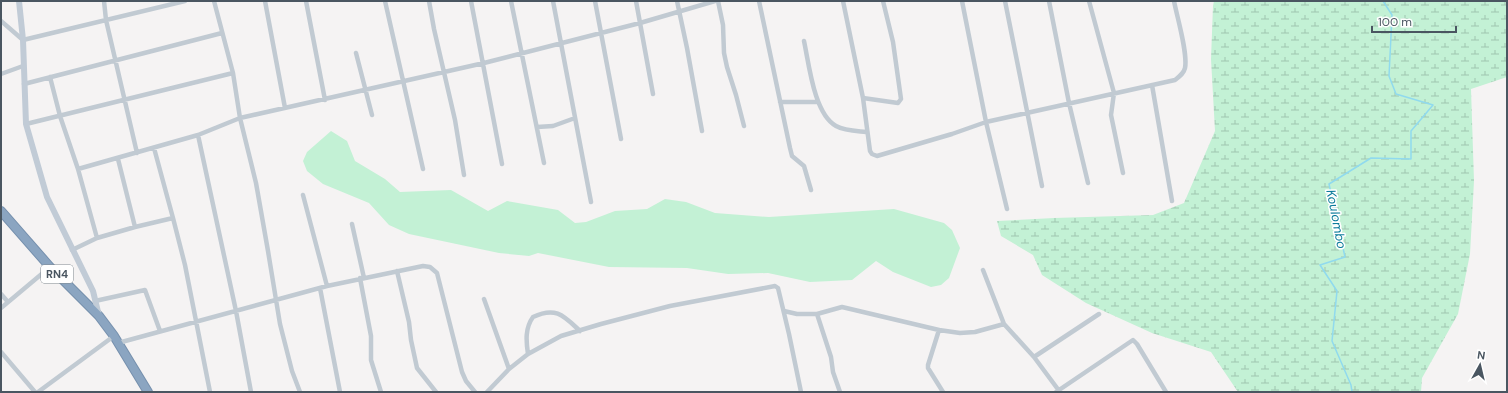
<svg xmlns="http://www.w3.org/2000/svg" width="1508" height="393" font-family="'DM Sans',sans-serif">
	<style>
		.green { fill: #c3f1d5 }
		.wetland { fill: url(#wetland-marsh) }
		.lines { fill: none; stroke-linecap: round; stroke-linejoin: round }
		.stream { stroke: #90daee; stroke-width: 1.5 }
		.highway-casing { stroke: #7690ad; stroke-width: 10 }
		.street { stroke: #c1cad2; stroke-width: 4.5 }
		.secondary { stroke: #c1cbd6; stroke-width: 6 }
		.highway { stroke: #8ba5c1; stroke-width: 8 }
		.labels { text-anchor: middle; stroke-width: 3; stroke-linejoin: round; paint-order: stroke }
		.shield { fill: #fff; stroke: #808990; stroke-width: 1 }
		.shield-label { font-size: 11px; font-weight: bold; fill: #4a5661 }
		.water-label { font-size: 13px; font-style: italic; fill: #0c7c9b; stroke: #fff }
	</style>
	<defs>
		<pattern id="wetland-marsh" width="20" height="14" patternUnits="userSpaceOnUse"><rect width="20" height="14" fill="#c3f1d5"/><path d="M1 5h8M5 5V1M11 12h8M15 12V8" fill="none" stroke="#a0c6b0"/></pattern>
	</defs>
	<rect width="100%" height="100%" fill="#f5f3f3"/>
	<path class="green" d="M331,131L347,141L355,161L385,179L400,192L451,190L488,211L507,201L558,210L575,223L586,222L615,211L647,209L665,199L686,202L715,213L769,217L894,209L944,223L952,230L960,248L949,278L941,285L931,287L893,272L876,261L852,280L810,282L768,273L728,274L687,268L609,267L538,253L529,256L499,253L409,234L389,225L369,203L323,184L307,171L303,161L307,152Z"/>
	<path class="wetland" d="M1214,1H1507V77L1471,89L1474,181L1470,254L1458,314L1422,378L1421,392H1238L1211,352L1152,333L1086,303L1042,275L1033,255L1001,236L997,221L1054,218L1153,215L1184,203L1215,131L1211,59L1213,6Z"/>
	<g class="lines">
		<path class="stream" d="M1352,392L1351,385L1332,341L1337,291L1320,265L1345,257L1329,184L1371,158L1411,159V131L1433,105L1396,94L1389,76L1392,15L1383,1"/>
		<defs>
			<path id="highway" d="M1,211L50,267L99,316L114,336L148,392"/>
		</defs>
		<use href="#highway" class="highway-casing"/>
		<path class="street" d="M104,1L106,20L137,153
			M214,1L233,73L240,118L256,183L268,251L280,324L292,371L300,392
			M265,1L285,108
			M306,1L325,100
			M385,1L423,169
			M429,1L434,29L455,120L464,175
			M471,1L502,164
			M511,1L544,163
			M553,1L591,202
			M595,1L621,139
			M636,1L653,94
			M677,1L687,48L702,131
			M718,1L723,25L724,53L727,67L736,95L744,126
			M759,1L790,148L792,156L804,166L811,190
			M843,1L863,98L870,151L872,154L877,156L952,134L986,122L1175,80C1180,76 1184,73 1185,68C1188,53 1177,17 1174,1
			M962,1L986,122L1007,209
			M1005,1L1042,186
			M1049,1L1069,103L1088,183
			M1089,1L1114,93L1111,115L1123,173
			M1,21L23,40L185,1
			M804,41C809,64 814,114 836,126C845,131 857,131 866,132
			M356,53L372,115
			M1,74L23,66
			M50,77L60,116L78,169
			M24,84L222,33
			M1152,85L1172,201
			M863,98L898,103L901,99L893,42L883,1
			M780,102H818
			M26,124L233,73
			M537,127L553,126L575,118
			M198,135L240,118L484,63L640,23L715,1
			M154,148L173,218
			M118,159L135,227
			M303,195L327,286
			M352,224L364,278
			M97,238L135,227L173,218L185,265L210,392
			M72,250L97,238L78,169L198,135L236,311L251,392
			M983,270L1004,324L1034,357L1060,392
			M397,271L409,322L411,340L417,368L436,392
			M360,278L371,336V360L381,392
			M320,288L340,392
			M1,294L8,302
			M484,299L509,369
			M95,301L145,290L160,331
			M1,308L50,267
			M784,311L797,314H817
			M939,330L928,365V368L943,392
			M118,343L327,286L423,266L430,267L437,273L462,372L466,381L475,392
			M1,352L35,392
			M528,354C526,341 525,328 533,317C556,306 564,316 580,331
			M1034,357L1099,314
			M38,392L114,336
			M487,392L509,369L528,354L561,336L601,324L670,306L775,286L778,288L789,334L801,392
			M840,392L833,372L831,357L817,314L842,307L939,330L960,333L975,332L1004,324
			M1056,392L1133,340L1137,344L1166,392"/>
		<path class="secondary" d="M19,1L23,40L26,124L47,197L93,291L99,316"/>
		<use href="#highway" class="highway"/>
	</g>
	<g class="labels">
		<rect class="shield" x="41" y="265" width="32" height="18" rx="3"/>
		<g class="shield-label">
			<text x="57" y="278">RN4</text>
		</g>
		<g class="water-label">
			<text transform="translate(1337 219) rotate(79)" y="5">Koulombo</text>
		</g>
	</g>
	<rect width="1508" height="393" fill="none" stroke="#4a5661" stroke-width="4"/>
	<g transform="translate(1480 365) rotate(8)" stroke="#ffffff" stroke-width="3" paint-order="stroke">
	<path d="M0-3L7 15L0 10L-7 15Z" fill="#4a5661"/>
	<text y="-6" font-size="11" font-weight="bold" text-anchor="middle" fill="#4a5661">N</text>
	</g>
	<path d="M1372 26v6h84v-6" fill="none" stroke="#4a5661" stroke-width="2"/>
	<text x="1378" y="26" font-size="12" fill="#4a5661" stroke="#ffffff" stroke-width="3" paint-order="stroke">100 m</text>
</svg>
